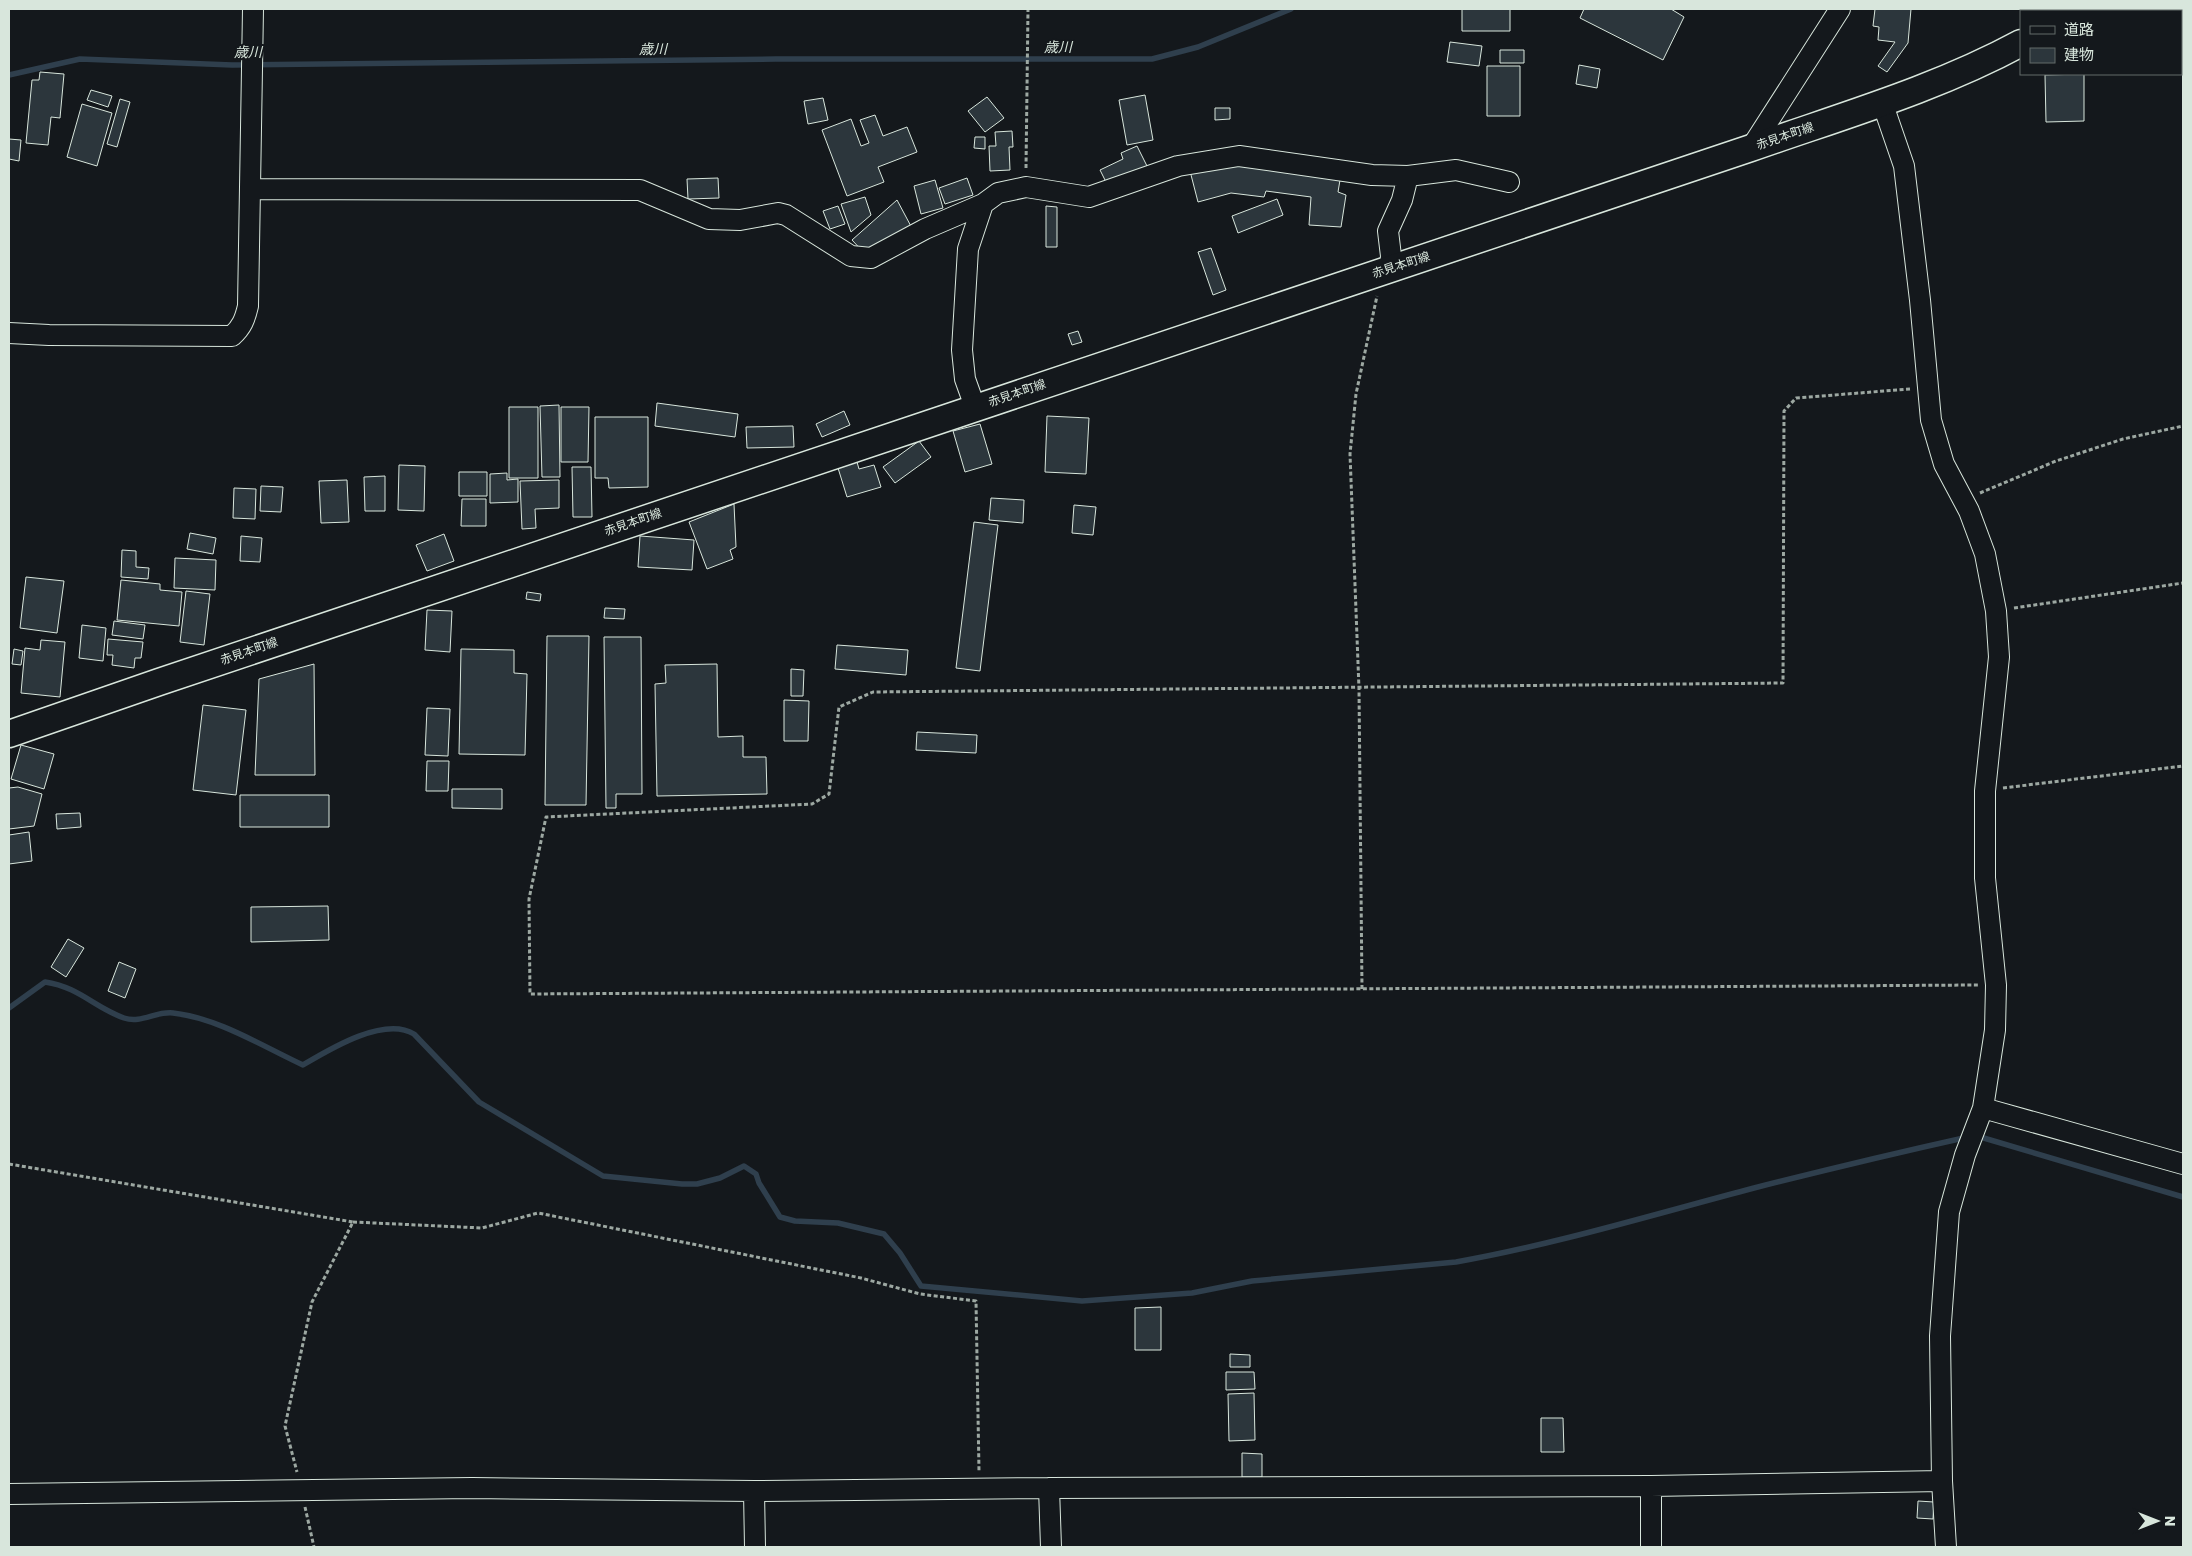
<svg xmlns="http://www.w3.org/2000/svg" width="2192" height="1556" font-family="Poppins,'Noto Sans JP',sans-serif">
	<style>
		.lines { fill: none; stroke-linecap: round; stroke-linejoin: round }
		.stream { stroke: #2f3f4d; stroke-width: 5.5 }
		.building { fill: #2c363c; stroke: #d8e6dc }
		.minor-casing { stroke: #d8e6dc; stroke-width: 22 }
		.major-casing { stroke: #d8e6dc; stroke-width: 29 }
		.path { stroke: #9da8a2; stroke-width: 3; stroke-dasharray: 4 2.5; stroke-linecap: butt }
		.minor { stroke: #14181c; stroke-width: 20 }
		.major { stroke: #14181c; stroke-width: 26 }
		.labels { text-anchor: middle; stroke-width: 4; stroke-linejoin: round; paint-order: stroke }
		.street-label { font-size: 12px; fill: #d8e6dc; stroke: #14181c }
		.water-label { font-size: 14px; font-style: italic; fill: #d8e6dc; stroke: #14181c }
	</style>
	<rect width="100%" height="100%" fill="#14181c"/>
	<g class="lines">
		<path class="stream" d="M9,75L80,59L232,65L776,59H1152L1198,47L1291,9
			M9,1008L45,982C79,987 95,1008 124,1018C141,1024 156,1011 173,1013C218,1018 262,1046 303,1065C330,1049 384,1016 414,1034L479,1102L603,1176L682,1184H697L720,1178L744,1166L756,1174L759,1183L780,1217L795,1221L838,1223L884,1234L900,1253L921,1286L1082,1301L1192,1293L1252,1281L1456,1262C1557,1244 1655,1214 1754,1188C1825,1170 1896,1153 1968,1137
			M1977,1136L2183,1197"/>
	</g>
	<path class="building" d="M1462,9H1520H1510V31H1462Z
		M1584,9H1671L1684,17L1663,60L1580,18Z
		M1875,9H1911L1908,43L1887,72L1878,66L1895,42L1878,40L1879,27L1873,26Z
		M1450,42L1482,46L1479,66L1447,62Z
		M1500,50H1524V63H1500Z
		M1579,65L1600,69L1597,88L1576,84Z
		M1487,66H1520V116H1487Z
		M40,72L64,74L60,118L51,117L48,145L26,143L32,80H39Z
		M2084,74V121L2046,122L2045,75Z
		M91,90L112,96L108,107L87,100Z
		M1145,95L1153,140L1127,145L1119,100Z
		M987,97L1004,118L985,132L968,111Z
		M823,98L828,120L808,124L804,101Z
		M120,99L130,102L117,147L107,144Z
		M82,104L112,113L97,166L67,157Z
		M1215,108H1230V119L1215,120Z
		M875,115L883,136L907,127L917,152L878,167L884,182L847,196L822,130L851,119L861,146L869,143L860,120Z
		M1012,131L1013,147H1009L1010,170L990,171L989,146H996L995,132Z
		M975,137H985V149L974,148Z
		M9,139L21,140L19,161L9,159Z
		M1137,146L1147,166L1107,184L1100,170L1123,159L1121,153Z
		M1226,161L1340,180L1338,192L1346,195L1341,227L1309,225L1311,197L1266,191L1264,197L1231,193L1198,202L1190,171Z
		M718,178L719,198L688,199L687,179Z
		M967,178L973,195L945,204L939,188Z
		M935,180L943,208L921,214L914,186Z
		M865,197L871,215L851,232L841,204Z
		M1277,199L1283,215L1238,233L1232,216Z
		M897,200L913,230L866,255L852,240Z
		M838,206L845,224L830,229L823,211Z
		M1046,206L1057,207V247H1046Z
		M1211,248L1226,290L1213,295L1198,252Z
		M1078,331L1082,342L1072,345L1068,334Z
		M657,403L738,414L735,437L655,426Z
		M559,405L560,477H542L540,406Z
		M509,407H538V478H509Z
		M561,407H589L588,462H561Z
		M844,411L850,425L822,437L816,424Z
		M1047,416L1089,418L1086,474L1045,472Z
		M595,417H648V487L609,488L608,478H595Z
		M980,424L992,464L965,472L953,431Z
		M793,426L794,447L747,448L746,427Z
		M919,441L931,457L895,483L883,467Z
		M857,462L859,469L874,465L881,487L847,497L838,468Z
		M399,465L425,466L424,511L398,510Z
		M572,467H591L592,517H573Z
		M459,472H487V496H459Z
		M507,473V480L518,479V502L490,503V474Z
		M385,476V511H365L364,477Z
		M347,480L349,522L321,523L319,481Z
		M559,480V508L535,509L536,528L522,529L520,481Z
		M261,486L283,487L281,512L260,511Z
		M234,488L256,489L255,519L233,518Z
		M991,498L1024,500L1023,523L989,520Z
		M462,499H486V526H461Z
		M734,504L736,547L730,550L733,559L707,569L689,522Z
		M1074,505L1096,507L1093,535L1072,533Z
		M974,522L998,525L980,671L956,668Z
		M190,533L216,538L213,554L187,549Z
		M444,534L454,561L427,571L416,545Z
		M241,536L262,538L260,562L240,561Z
		M640,536L694,540L692,570L638,567Z
		M122,550L136,551V567L149,568L148,579L121,577Z
		M175,558L216,560L215,590L174,588Z
		M26,577L64,581L57,633L20,628Z
		M121,580L160,584V590L182,592L179,626L117,620Z
		M186,591L210,594L204,645L180,642Z
		M527,592L541,594L540,601L526,599Z
		M605,608L625,609L624,619L604,618Z
		M427,610L452,611L450,652L425,650Z
		M114,621L145,625L143,639L112,635Z
		M82,625L106,628L103,661L79,658Z
		M547,636H589L586,805H545Z
		M604,637H641L642,794H616V808H606Z
		M108,639L143,642L141,658H135L134,668L112,665L113,655H107Z
		M41,640L65,642L60,697L21,693L25,648L40,650Z
		M837,645L908,650L906,675L835,669Z
		M14,649L23,651L21,665L12,664Z
		M461,649L514,650V673L527,674L525,755L459,754Z
		M314,664L315,775H255L259,679Z
		M717,664L718,737L743,736V757H766L767,794L657,796L655,684L666,683L665,665Z
		M791,669L804,670L803,696H791Z
		M784,700L809,701L808,741H784Z
		M203,705L246,710L236,795L193,790Z
		M427,708L450,709L448,756L425,755Z
		M917,732L977,735L976,753L916,750Z
		M21,745L54,754L44,789L11,779Z
		M427,761H449L448,791H426Z
		M18,787L42,794L34,826L9,829V788Z
		M452,789H502V809L452,808Z
		M240,795H329V827H240Z
		M80,813L81,827L57,829L56,814Z
		M29,832L32,861L9,864V835Z
		M328,906L329,940L251,942V907Z
		M68,939L84,948L66,977L51,967Z
		M119,962L136,969L125,998L108,991Z
		M1161,1307V1350H1135V1308Z
		M1230,1354L1250,1355V1367H1230Z
		M1226,1372H1254L1255,1389L1226,1390Z
		M1254,1393L1255,1440L1229,1441L1228,1394Z
		M1541,1418H1563L1564,1452H1541Z
		M1242,1453L1262,1454V1477H1242Z
		M1918,1501L1934,1502L1933,1519L1917,1518Z"/>
	<g class="lines">
		<defs>
			<path id="minor" d="M1882,102L1904,166L1920,300L1931,420L1944,464L1969,511L1985,554L1996,611L1999,657L1985,791V878L1996,985L1995,1030L1983,1108L1965,1155L1949,1212L1940,1336L1942,1481L1946,1547
				M1751,148L1840,9
				M250,189L640,190L709,219L740,220L778,213L786,215L851,256L871,258L925,229L983,204L998,193L1026,187L1089,197L1178,166L1239,156L1372,175L1408,176L1456,170L1509,182
				M1390,268L1391,256L1388,231L1402,200L1408,176
				M9,333L49,335L232,336C242,327 245,319 248,306L253,9
				M975,407L965,379L962,350L968,249L983,204
				M1983,1108L2183,1164
				M1651,1486V1547
				M1049,1488L1051,1547
				M754,1491L755,1547
				M9,1494L472,1488L754,1491L1049,1488L1651,1486L1942,1481"/>
			<path id="major" d="M2071,11L2075,9
				M9,734L159,682L1751,148C1842,116 1936,89 2021,43"/>
		</defs>
		<use href="#minor" class="minor-casing"/>
		<use href="#major" class="major-casing"/>
		<path class="path" d="M1026,168L1028,9
			M1910,389L1796,398L1784,411L1783,683L873,692L839,707L829,794L812,804L546,817L529,899L530,994L1978,985
			M1980,493L2056,461L2123,439L2183,426
			M2014,608L2183,583
			M2003,788L2183,766
			M1362,989L1359,689L1350,454L1356,394L1377,296
			M9,1164L353,1222L312,1302L285,1426L297,1472
			M353,1222L482,1228L538,1213L861,1278L920,1294L976,1301L979,1471
			M305,1507L314,1547"/>
		<use href="#minor" class="minor"/>
		<use href="#major" class="major"/>
	</g>
	<g class="labels">
		<g class="street-label">
			<text transform="translate(1785 136) rotate(-19)" y="4">赤見本町線</text>
			<text transform="translate(1401 265) rotate(-18)" y="4">赤見本町線</text>
			<text transform="translate(1017 393) rotate(-19)" y="4">赤見本町線</text>
			<text transform="translate(633 522) rotate(-19)" y="4">赤見本町線</text>
			<text transform="translate(249 651) rotate(-19)" y="4">赤見本町線</text>
		</g>
		<g class="water-label">
			<text x="1058" y="52">歳川</text>
			<text x="653" y="54">歳川</text>
			<text x="248" y="57">歳川</text>
		</g>
	</g>
	<rect width="2192" height="1556" fill="none" stroke="#d8e6dc" stroke-width="20"/>
	<rect x="2020" y="10" width="162" height="65" fill="#14181c" stroke="#626a69"/>
	<rect x="2030" y="26" width="25" height="8" fill="#14181c" stroke="#626a69"/>
	<text x="2064" y="35" font-size="15" fill="#d8e6dc">道路</text>
	<rect x="2030" y="48" width="25" height="15" fill="#2c363c" stroke="#626a69"/>
	<text x="2064" y="60" font-size="15" fill="#d8e6dc">建物</text>
	<g transform="translate(2157 1521) rotate(90)" stroke="#14181c" stroke-width="4" paint-order="stroke">
	<path d="M0-4L9 19L0 12L-9 19Z" fill="#d8e6dc"/>
	<text y="-8" font-size="14" font-weight="bold" text-anchor="middle" fill="#d8e6dc">N</text>
	</g>
</svg>
